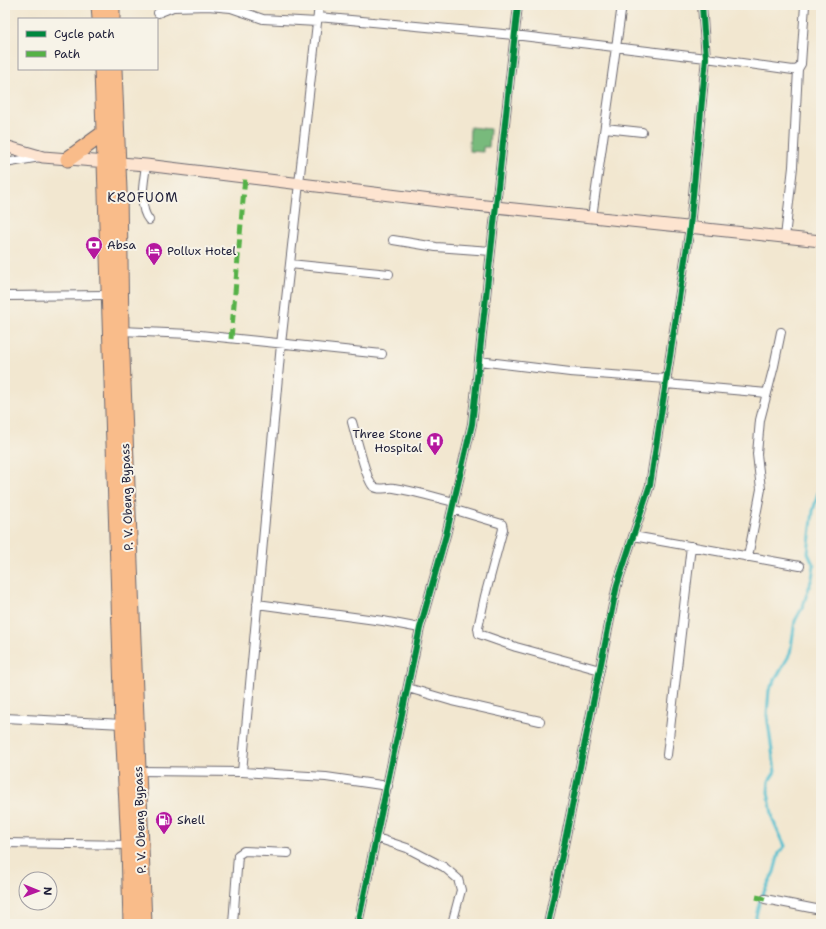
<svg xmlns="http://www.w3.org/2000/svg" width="826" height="929" font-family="'Shantell Sans',sans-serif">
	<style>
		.forest { fill: #78ba7c; stroke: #4d6e5c }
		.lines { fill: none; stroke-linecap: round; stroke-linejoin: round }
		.stream { stroke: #54bfcf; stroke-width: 3 }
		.street-casing { stroke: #6b676f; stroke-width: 10 }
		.secondary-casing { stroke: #6b676f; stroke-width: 13 }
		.highway-casing { stroke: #6b676f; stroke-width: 17 }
		.street { stroke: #fff; stroke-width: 8 }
		.secondary { stroke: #fde4d0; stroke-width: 11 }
		.highway { stroke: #f9bc8a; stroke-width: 15 }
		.quiet { stroke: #55b146; stroke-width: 5; stroke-dasharray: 10 5; stroke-linecap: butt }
		.cycleway-casing { stroke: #f7f3e8; stroke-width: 8 }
		.cycleway { stroke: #00873e; stroke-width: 6 }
		.labels { text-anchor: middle; stroke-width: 4; stroke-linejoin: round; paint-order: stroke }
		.poi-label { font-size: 12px; fill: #22223b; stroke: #f7f3e8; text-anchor: start }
		.street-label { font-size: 12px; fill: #22223b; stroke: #f7f3e8 }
		.neighbourhood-label { font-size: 13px; letter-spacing: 1px; fill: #22223b; stroke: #f7f3e8 }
	</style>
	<rect width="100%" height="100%" fill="#f7f3e8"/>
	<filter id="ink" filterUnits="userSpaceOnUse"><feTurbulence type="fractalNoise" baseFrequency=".025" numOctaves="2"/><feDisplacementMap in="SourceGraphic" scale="8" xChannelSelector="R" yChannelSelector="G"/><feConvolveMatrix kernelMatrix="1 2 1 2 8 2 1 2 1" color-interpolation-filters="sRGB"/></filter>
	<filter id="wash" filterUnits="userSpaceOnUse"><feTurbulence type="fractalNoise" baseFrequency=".012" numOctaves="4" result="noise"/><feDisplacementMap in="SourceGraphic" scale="16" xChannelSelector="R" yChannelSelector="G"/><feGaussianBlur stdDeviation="0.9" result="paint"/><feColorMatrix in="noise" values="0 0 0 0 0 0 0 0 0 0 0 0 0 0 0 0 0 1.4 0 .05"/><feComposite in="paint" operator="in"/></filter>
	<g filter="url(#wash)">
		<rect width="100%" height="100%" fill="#f2e7d0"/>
		<path class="forest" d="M470,127L490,129L489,147H483V152L469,151Z"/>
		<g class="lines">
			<path class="stream" d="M754,924L760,900L774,872L779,853L785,846L773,820L768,792L769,781L775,772L767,715L769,690L790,654L795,621L803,606L812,578L814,566L808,553L813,511L818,493L821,490"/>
		</g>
	</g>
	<g filter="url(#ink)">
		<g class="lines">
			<defs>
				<path id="street" d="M158,13L173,7L208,6L231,8L263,19L317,22
					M318,17L514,35L706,58L793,70L798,69
					M605,128L642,132
					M5,163L40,157
					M146,165C144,182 138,207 149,220
					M592,217L622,5
					M785,237L793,167L798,69L801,64L805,5
					M393,240L436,247L491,251
					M290,264L389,274
					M5,296L108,295
					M121,331L190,334L382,354
					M479,361L570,372L667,379
					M666,384L767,393
					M352,422C355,432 367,482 373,486C378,491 387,487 394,488C414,491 434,497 454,502
					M452,509L502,524L503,529L485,596L478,628L479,634L516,647L600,670
					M633,536L800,566
					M748,557L761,489L757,454L760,420L774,366L781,332
					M257,604L383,621L420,628
					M408,688L452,701L540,721
					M5,718L123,724
					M667,755L691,546
					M138,771L242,772L326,777L388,786
					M242,772L281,344L319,5
					M377,838L407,848L444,867L458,879L461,890L452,924
					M5,843L132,845
					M765,899L821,910
					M233,924L238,855L244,851L288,853
					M358,924L420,628L446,535L472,424L518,5
					M548,924L617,585L650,485L690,227L706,58L702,5
					M820,924L821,920"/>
				<path id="secondary" d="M5,146L43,157L146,165L447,202L821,241"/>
				<path id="highway" d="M99,5L100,19
					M112,5V19
					M102,69L123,724L129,846L131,924
					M114,69L119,190L121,331L144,924
					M68,159L104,133"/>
			</defs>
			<use href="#street" class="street-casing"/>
			<use href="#secondary" class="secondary-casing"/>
			<use href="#highway" class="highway-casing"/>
			<use href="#street" class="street"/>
			<use href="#secondary" class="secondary"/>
			<use href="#highway" class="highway"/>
			<path class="quiet" d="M231,339L245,177
				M756,897L765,899"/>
			<defs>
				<path id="cycleway" d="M358,924L420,628L446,535L472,424L518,5
					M548,924L617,585L650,485L690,227L706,58L702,5"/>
			</defs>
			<use href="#cycleway" class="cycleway-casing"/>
			<use href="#cycleway" class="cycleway"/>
		</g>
	</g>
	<defs>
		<symbol id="bank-pin" viewBox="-11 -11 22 30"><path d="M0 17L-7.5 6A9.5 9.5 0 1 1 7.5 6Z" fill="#b5179e" stroke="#f7f3e8"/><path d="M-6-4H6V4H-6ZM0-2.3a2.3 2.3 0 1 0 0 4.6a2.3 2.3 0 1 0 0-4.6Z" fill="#fff"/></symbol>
		<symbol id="hotel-pin" viewBox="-11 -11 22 30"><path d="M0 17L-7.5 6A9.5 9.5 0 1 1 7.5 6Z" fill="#b5179e" stroke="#f7f3e8"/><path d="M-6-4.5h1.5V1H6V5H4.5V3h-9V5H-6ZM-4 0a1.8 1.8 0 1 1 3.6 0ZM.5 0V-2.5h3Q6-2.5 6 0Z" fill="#fff"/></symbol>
		<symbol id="hospital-pin" viewBox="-11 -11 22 30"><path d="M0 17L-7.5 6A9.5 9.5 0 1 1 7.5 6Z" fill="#b5179e" stroke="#f7f3e8"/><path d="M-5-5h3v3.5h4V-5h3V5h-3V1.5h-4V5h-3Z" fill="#fff"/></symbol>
		<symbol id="fuel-pin" viewBox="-11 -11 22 30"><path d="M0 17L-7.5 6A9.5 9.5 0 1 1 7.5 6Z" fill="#b5179e" stroke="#f7f3e8"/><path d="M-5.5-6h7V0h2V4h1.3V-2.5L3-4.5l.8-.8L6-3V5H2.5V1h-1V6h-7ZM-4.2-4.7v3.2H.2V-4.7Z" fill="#fff"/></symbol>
	</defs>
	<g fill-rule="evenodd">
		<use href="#bank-pin" x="84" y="235" width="20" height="27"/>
		<use href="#hotel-pin" x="144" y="241" width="20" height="27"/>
		<use href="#hospital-pin" x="425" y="431" width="20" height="27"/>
		<use href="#fuel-pin" x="154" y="810" width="20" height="27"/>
	</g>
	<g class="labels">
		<g class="poi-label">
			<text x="107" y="249">Absa</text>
			<text x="167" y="255">Pollux Hotel</text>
			<text x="422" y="438" text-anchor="end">Three Stone<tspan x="422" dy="14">Hospital</tspan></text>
			<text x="177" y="824">Shell</text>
		</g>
		<g class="street-label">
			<text transform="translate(127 497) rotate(-92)" y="4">P. V. Obeng Bypass</text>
			<text transform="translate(140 820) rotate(-92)" y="4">P. V. Obeng Bypass</text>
		</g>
		<g class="neighbourhood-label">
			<text x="143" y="202">KROFUOM</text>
		</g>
	</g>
	<rect width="826" height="929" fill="none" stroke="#f7f3e8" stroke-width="20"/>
	<rect x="18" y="18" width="140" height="52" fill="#f7f3e8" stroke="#a29fa3"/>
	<rect x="26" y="31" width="20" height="6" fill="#00873e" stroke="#a29fa3"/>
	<text x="54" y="38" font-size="12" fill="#22223b">Cycle path</text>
	<rect x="26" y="51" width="20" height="6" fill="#55b146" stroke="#a29fa3"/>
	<text x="54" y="58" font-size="12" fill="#22223b">Path</text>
	<g transform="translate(38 891) rotate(91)"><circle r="19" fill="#f7f3e8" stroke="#a29fa3"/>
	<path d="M0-3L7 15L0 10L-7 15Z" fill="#b5179e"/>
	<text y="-6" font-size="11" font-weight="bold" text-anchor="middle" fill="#22223b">N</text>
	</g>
</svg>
